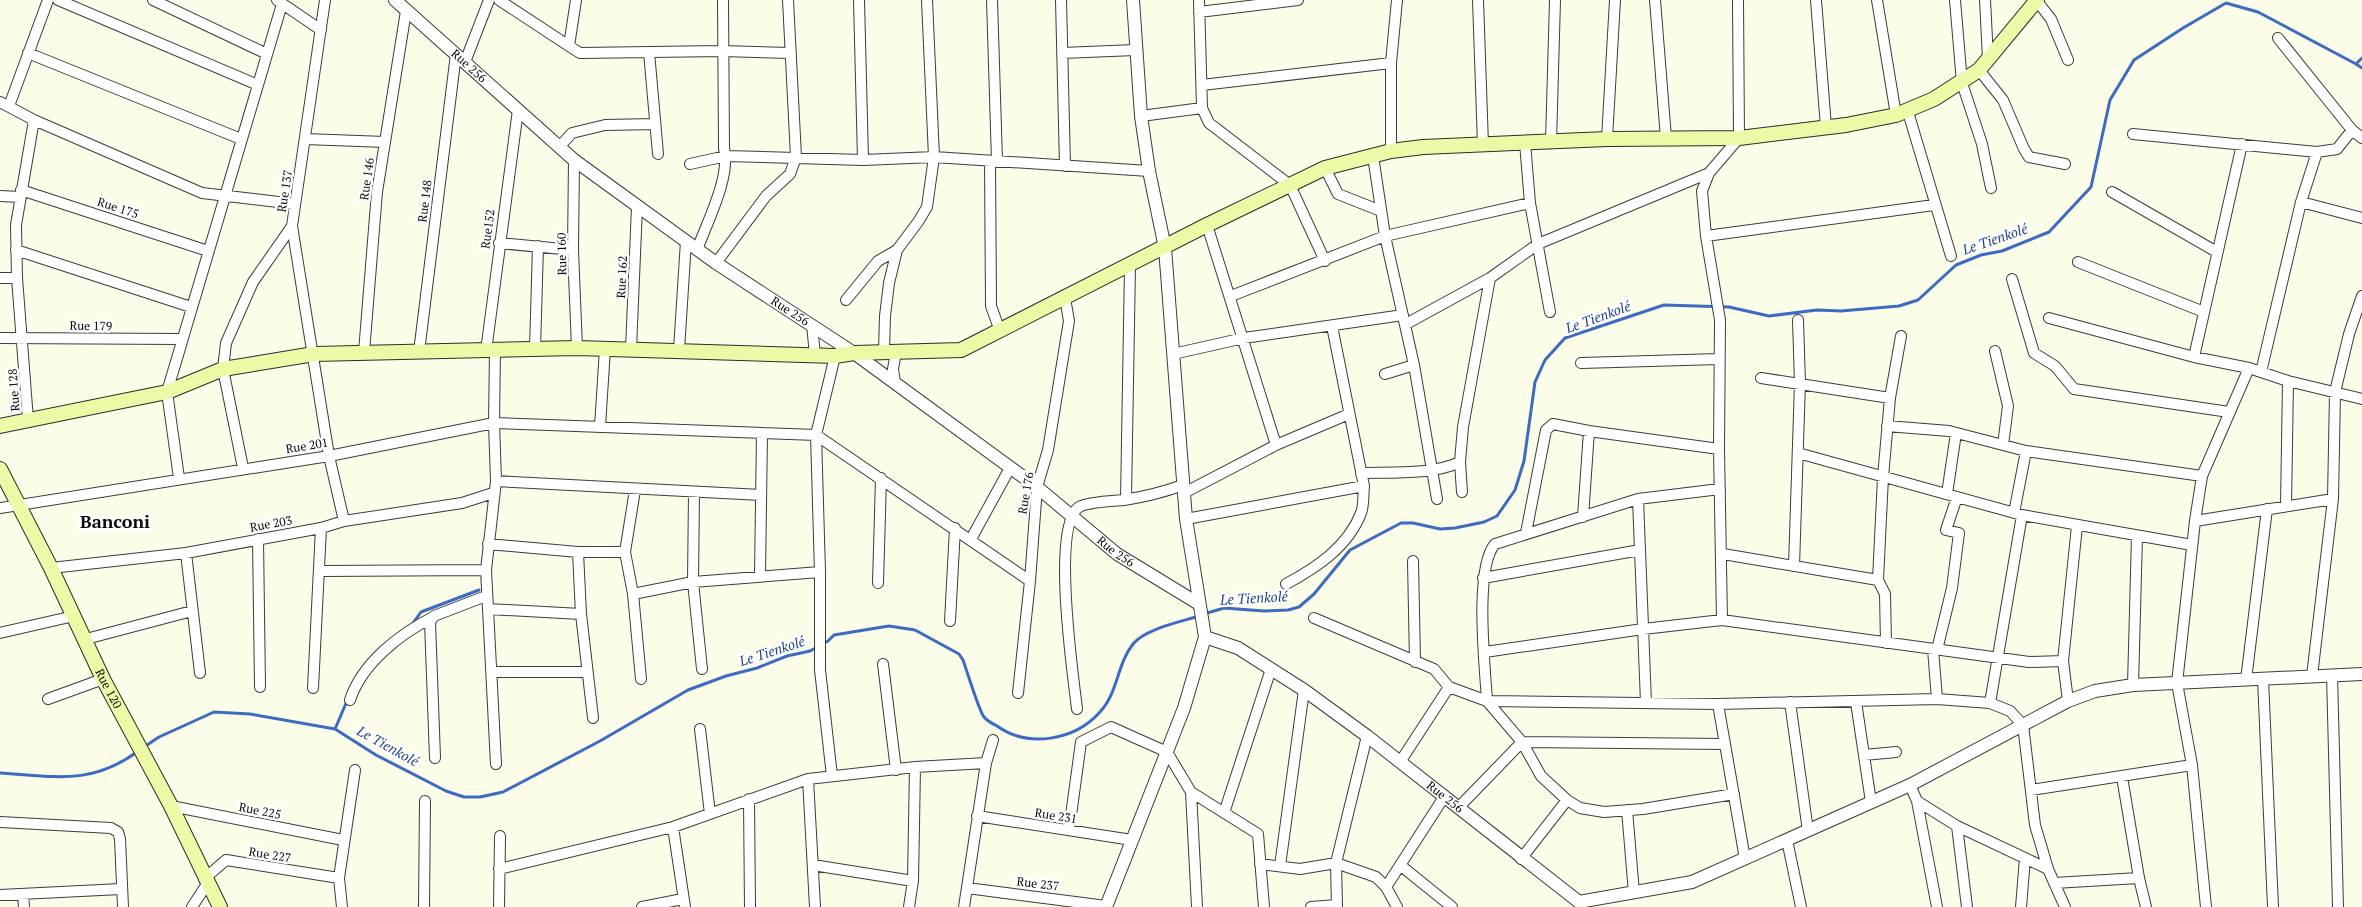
<svg xmlns="http://www.w3.org/2000/svg" width="2362" height="907" font-family="'PT Serif',serif">
	<style>
		.lines { fill: none; stroke-linecap: round; stroke-linejoin: round }
		.stream { stroke: #3d6bc2; stroke-width: 3 }
		.minor-casing { stroke: #3c3c3c; stroke-width: 12 }
		.tertiary-casing { stroke: #3c3c3c; stroke-width: 14 }
		.secondary-casing { stroke: #2b2b2b; stroke-width: 16 }
		.minor { stroke: #fff; stroke-width: 10 }
		.tertiary { stroke: #fff; stroke-width: 12 }
		.secondary { stroke: #edf9a7; stroke-width: 14 }
		.labels { text-anchor: middle; stroke-width: 5; stroke-linejoin: round; paint-order: stroke }
		.street-label { font-size: 12px; fill: #090909; stroke: #fff }
		.water-label { font-size: 14px; font-style: italic; fill: #1e4190; stroke: #fff }
		.district-label { font-size: 18px; font-weight: bold; fill: #090909; stroke: #fff }
	</style>
	<rect width="100%" height="100%" fill="#fcfde8"/>
	<g class="lines">
		<path class="stream" d="M2356,64L2362,68
			M1204,614L1224,608L1264,611L1288,610L1299,607L1314,594L1350,550L1401,523H1413L1440,529L1455,528L1484,522L1497,516L1515,490L1524,461L1535,382L1545,360L1565,338L1664,305L1729,307L1769,316L1817,310L1841,311L1899,306L1918,300L1956,265L1981,255L2002,251L2049,232L2091,187L2110,100L2134,60L2183,28L2226,3L2258,12L2356,64L2362,58
			M411,626L421,612L479,590
			M335,729L347,701
			M144,747L159,737L214,712L250,714L335,729L376,755L446,791L464,797H480L503,792L600,741L688,690L726,676L757,668L787,656L810,651L828,641L834,635L889,626L915,630L959,654L963,660C967,671 979,711 984,717C987,721 993,724 997,726C1028,748 1074,741 1100,712C1118,693 1117,664 1133,644C1145,629 1180,622 1199,616
			M0,773C53,776 90,786 137,752"/>
		<defs>
			<path id="minor" d="M58,0L258,85
				M153,0L267,54
				M277,0L321,30
				M499,0L569,46L576,0
				M859,0L863,160
				M992,0L997,161
				M1061,0L1065,166
				M1199,0L1202,108L1209,123L1290,185L1325,261
				M1478,0L1483,145
				M1655,0L1666,138
				M1816,0L1826,127
				M1877,0L1896,115
				M1955,0L1962,83L1982,144L1991,188
				M1985,0L1988,59
				M2036,0L2051,19L2068,60
				M1199,12L1298,0
				M2278,38L2352,130L2362,138
				M569,46L580,53L722,51L791,53
				M649,52L658,154
				M28,53L241,139
				M1062,53L1135,50
				M465,62L489,0
				M1979,70L2003,100L2024,149L2029,157L2065,164
				M1202,85L1391,63
				M0,102L34,120L202,193L295,204
				M9,106L48,0
				M1908,112L1951,256
				M1141,116L1202,108
				M2133,134L2317,152L2301,202L2261,372
				M305,139L385,142
				M1607,139L1615,0
				M1551,142L1555,0
				M1525,143L1530,203L1550,312
				M559,147L572,133L605,125L655,124
				M1391,151V63L1397,0
				M2317,152L2337,149L2352,130
				M1373,156L1385,236L1414,365L1437,499
				M574,160L573,250L577,348
				M990,161L991,306L1000,331
				M690,164L726,156L863,160L934,157L1149,171
				M1325,168L1338,194L1381,211
				M21,190L208,251
				M2112,192L2217,252
				M0,196L20,197
				M2301,202L2362,218
				M1207,225L1276,445
				M292,226L329,456L344,521
				M1706,236L1934,205
				M499,243L573,250
				M16,250L191,307
				M697,250C707,222 731,177 724,148L723,0
				M2078,262L2204,312
				M716,263L766,196L790,174L796,157L788,0
				M0,278H17
				M2012,279L2034,353L2055,366L2074,389L2229,412
				M1231,296L1385,236L1530,203
				M846,300L878,261L897,250
				M2049,318L2194,357L2249,368L2288,381L2362,399
				M1406,324L1490,278L1538,244L1709,173
				M812,325L815,355
				M0,338L182,339
				M535,349L538,246
				M631,349L637,207
				M495,350L494,423L496,481L486,570L496,764
				M679,350L686,241
				M486,351L518,110
				M1995,351L2008,406L2003,445
				M364,352L377,192L406,11
				M419,352L456,54
				M884,352L885,316L889,283L897,250L918,222L927,207L934,157L927,0
				M1173,354L1244,338L1403,315
				M2194,357L2242,144
				M1581,363L1719,359
				M1385,374L1414,365
				M1761,378L1890,398
				M895,383L893,369L896,352
				M28,420L17,278L16,225L34,120
				M600,426L605,349
				M1887,426L1949,431L2026,451L2202,476
				M1798,453L2022,515L2192,545
				M243,468L223,369L226,343L253,282L292,226L325,0
				M1361,473C1390,472 1433,475 1460,462
				M179,478L167,392L282,4
				M496,481L761,495
				M1720,489L1638,499L1495,544C1474,568 1485,666 1487,701L1718,704L1937,699L1990,703L2010,711L2023,725L2035,825L2048,869L2065,907
				M635,490L625,552L633,594L641,679
				M1462,492L1460,462L1463,427L1490,278
				M694,493L693,582L702,669
				M1184,493L1276,445L1349,414
				M1947,494L1956,433
				M1126,499L1130,266
				M1638,499L1646,703
				M2286,506L2288,381
				M0,508L329,456L494,423L816,435L1030,581
				M2014,513L2026,451
				M1583,517L1589,431
				M1186,519L1364,486
				M2195,521L2333,499
				M1526,533L1546,430L1553,424L1589,431L1719,449
				M258,539L260,687
				M971,539L1010,468
				M488,544L578,552H625
				M578,552L581,614L593,718
				M186,553L200,673
				M1723,554L1878,580
				M1413,561L1415,662
				M1794,566L1800,383L1798,320
				M51,568L186,553L321,528L344,521L462,503L493,493
				M321,571L486,570
				M760,575L762,433
				M1483,578L1640,550
				M878,583L881,478
				M1286,584C1316,568 1348,547 1361,513C1364,506 1363,494 1364,486L1332,326
				M633,594L693,582L820,572
				M488,609L581,614
				M1314,618L1434,669L1449,687L1487,701L1522,742L1541,776L1567,800L1580,808L1604,812L1643,809L1734,794
				M1722,620L1719,449L1720,320L1706,236L1702,191L1709,173L1739,138L1738,0
				M950,621L955,528
				M0,633L74,616
				M86,639L192,611
				M1886,643L1885,594L1878,580L1883,477L1890,398L1901,336
				M1933,649L1937,699
				M1937,650L1952,588L1959,533L1946,530L1957,497
				M1485,652L1643,629L1722,620L2029,662L2063,661
				M883,664L896,770
				M492,672H587
				M2332,675L2338,907
				M2312,676L2333,499L2335,392L2349,334L2362,296
				M2263,679L2273,907
				M2246,680L2267,509
				M2133,685L2137,536
				M313,688L321,528
				M1018,693L1030,581L1037,487L1048,450L1069,321L1065,298
				M48,699L103,679
				M350,700C362,663 400,634 433,617
				M2068,701L2063,661L2077,526
				M1790,702L1808,831
				M1856,702L1871,802
				M1990,703L2022,515
				M1718,704L1745,859
				M1077,709C1073,674 1051,526 1079,507C1087,502 1113,501 1124,500C1143,497 1164,492 1183,485
				M700,729L710,814
				M1864,755L1896,752
				M435,758L430,622L434,616L486,596
				M1400,762L1449,687
				M832,776L820,670V572L816,435L835,356
				M2122,777L2139,878L2146,907
				M808,779L815,907
				M1910,785L1917,801L1957,826L2048,869
				M2031,790L2192,765
				M1191,792L1258,834L1264,907
				M749,799L750,907
				M1917,801L1937,907
				M171,806L343,840
				M1458,808L1522,742L1725,744
				M1627,810L1634,893
				M1224,813L1271,669
				M977,816L1132,840
				M0,822L111,828L118,832L120,839L123,907
				M1957,826L1967,907
				M673,827L685,907
				M1069,830L1081,742L1111,727L1167,752L1191,792L1197,907
				M1787,840L1801,907
				M1521,859L1567,800
				M1260,864L1300,869L1336,863L1376,877L1386,887L1397,907
				M813,865L913,881
				M1400,865L1452,907
				M1280,866L1304,690
				M499,869L673,827L808,779L915,767L986,763
				M204,879L226,860L339,878
				M2054,883L2139,878
				M1386,887L1444,797
				M967,888L1106,906
				M23,894L24,907
				M0,895L121,889
				M192,907L207,884
				M342,907L339,878L355,770
				M424,907L425,801
				M499,907L500,836
				M642,907L683,899
				M909,907L913,881L915,767
				M964,907L986,763L993,740
				M1311,907L1337,905
				M1337,907L1336,863L1367,736
				M2021,907L2025,858
				M2206,907L2192,765L2177,683L2195,521L2202,476L2249,368"/>
			<g id="tertiary">
				<path id="s1" d="M395,0L574,160L716,263L854,353L1037,487L1117,554L1199,604"/>
				<path id="s2" d="M1205,637L1238,648L1304,690L1367,736L1579,902L1692,882L1910,785L2068,701L2095,691L2133,685L2362,674"/>
				<path d="M1106,907L1184,708L1205,637L1186,519L1165,248L1149,171L1141,116L1133,0"/>
			</g>
			<g id="secondary">
				<path d="M0,426L167,392L223,369L314,354L577,348L835,356L854,353L961,350L1207,225L1325,168L1391,151L1423,147L1607,139L1739,138L1846,125L1896,115L1934,99L1979,70L2037,0"/>
				<path id="s3" d="M0,469L51,568L103,679L171,806L220,907"/>
			</g>
		</defs>
		<use href="#minor" class="minor-casing"/>
		<use href="#tertiary" class="tertiary-casing"/>
		<use href="#secondary" class="secondary-casing"/>
		<use href="#minor" class="minor"/>
		<use href="#tertiary" class="tertiary"/>
		<use href="#secondary" class="secondary"/>
	</g>
	<g class="labels">
		<g class="street-label">
			<text dy="4" stroke="none"><textPath href="#s1" startOffset="99">Rue 256</textPath></text>
			<text transform="translate(367 179) rotate(-82)" y="4">Rue 146</text>
			<text transform="translate(285 191) rotate(-81)" y="4">Rue 137</text>
			<text transform="translate(425 201) rotate(-83)" y="4">Rue 148</text>
			<text transform="translate(118 208) rotate(18)" y="4">Rue 175</text>
			<text transform="translate(488 229) rotate(-82)" y="4">Rue152</text>
			<text transform="translate(562 254) rotate(-91)" y="4">Rue 160</text>
			<text transform="translate(622 277) rotate(-87)" y="4">Rue 162</text>
			<text dy="4" stroke="none"><textPath href="#s1" startOffset="504">Rue 256</textPath></text>
			<text transform="translate(91 326) rotate(1)" y="4">Rue 179</text>
			<text transform="translate(14 390) rotate(-94)" y="4">Rue 128</text>
			<text transform="translate(307 446) rotate(-9)" y="4">Rue 201</text>
			<text transform="translate(1026 493) rotate(-80)" y="4">Rue 176</text>
			<text transform="translate(271 524) rotate(-10)" y="4">Rue 203</text>
			<text dy="4" stroke="none"><textPath href="#s1" startOffset="909">Rue 256</textPath></text>
			<text dy="4" stroke="none"><textPath href="#s3" startOffset="245">Rue 120</textPath></text>
			<text dy="4" stroke="none"><textPath href="#s2" startOffset="290">Rue 256</textPath></text>
			<text transform="translate(260 811) rotate(11)" y="4">Rue 225</text>
			<text transform="translate(1056 816) rotate(9)" y="4">Rue 231</text>
			<text transform="translate(270 855) rotate(9)" y="4">Rue 227</text>
			<text transform="translate(1038 884) rotate(7)" y="4">Rue 237</text>
		</g>
		<g class="water-label">
			<text transform="translate(1995 239) rotate(-19)" y="5">Le Tienkolé</text>
			<text transform="translate(1598 317) rotate(-20)" y="5">Le Tienkolé</text>
			<text transform="translate(1254 598) rotate(-3)" y="5">Le Tienkolé</text>
			<text transform="translate(772 651) rotate(-18)" y="5">Le Tienkolé</text>
			<text transform="translate(388 746) rotate(29)" y="5">Le Tienkolé</text>
		</g>
		<g class="district-label">
			<text x="115" y="528">Banconi</text>
		</g>
	</g>
</svg>
